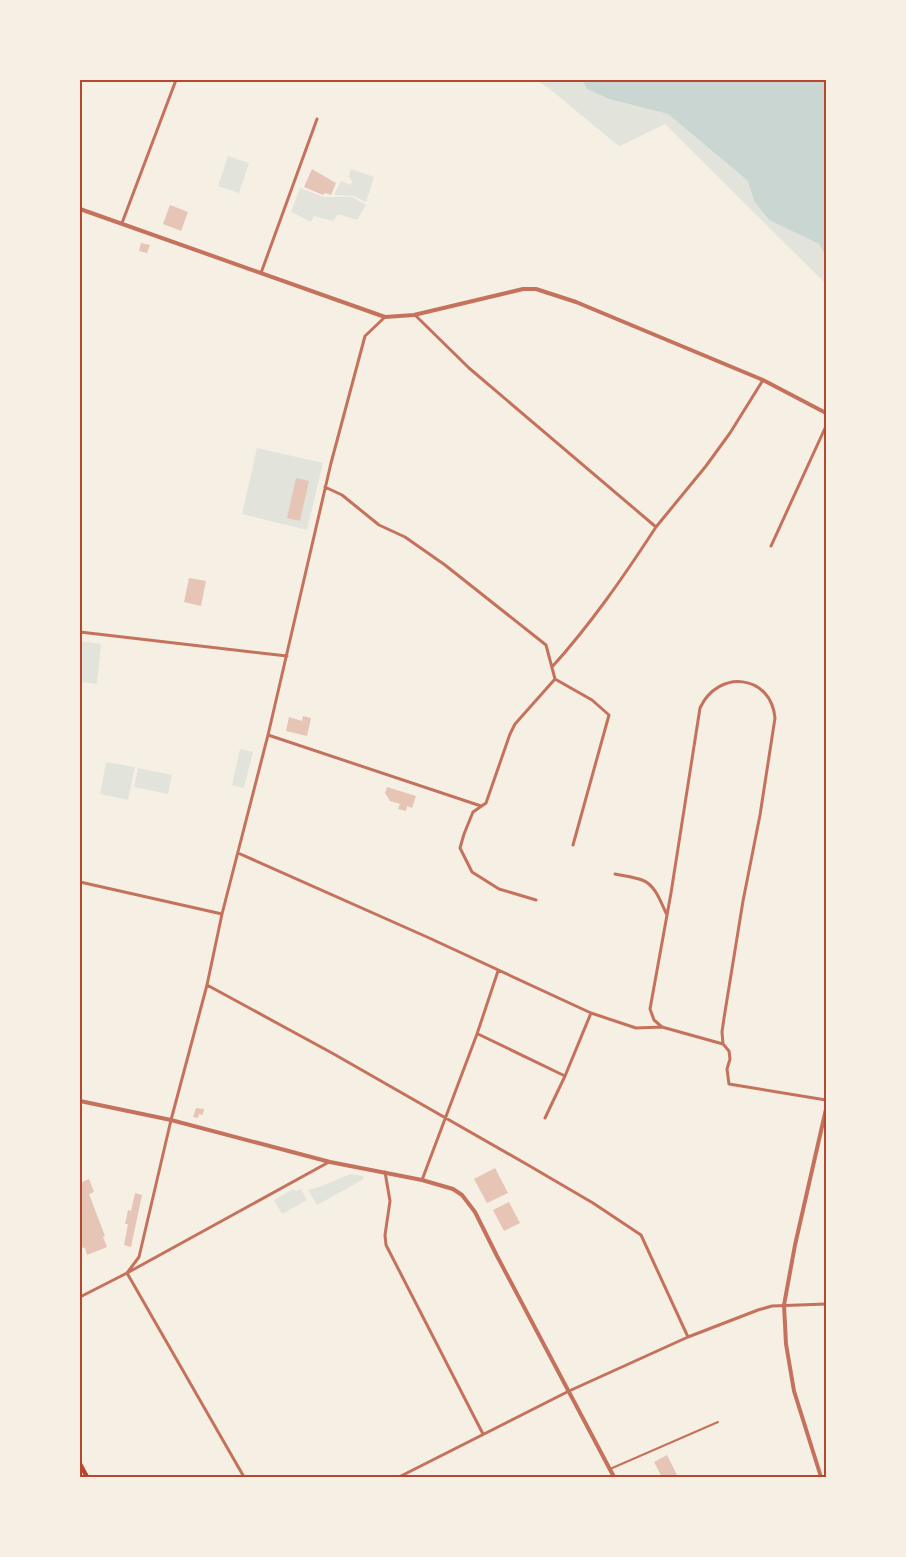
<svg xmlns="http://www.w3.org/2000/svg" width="906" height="1557" font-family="Roboto,sans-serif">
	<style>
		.green { fill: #e2e4dc }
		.water { fill: #c9d6d2 }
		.building { fill: #e6c5b7 }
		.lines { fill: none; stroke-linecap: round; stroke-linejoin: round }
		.service { stroke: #c5725c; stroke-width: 2 }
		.minor { stroke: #c5725c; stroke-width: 3 }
		.tertiary { stroke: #c5725c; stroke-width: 4 }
		.secondary { stroke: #b5482f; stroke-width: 4.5 }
		.neatline { fill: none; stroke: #b5482f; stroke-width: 2 }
	</style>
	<rect width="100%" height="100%" fill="#f6efe4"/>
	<path class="green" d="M536,80H582L587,89L609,99L668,114L748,181L754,201L769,220L819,244L826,257V284L665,124L620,146L615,143L551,90Z
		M228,156L249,163L239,193L218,186Z
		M351,169L374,177L366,202L354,196L334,195L341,181L351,185L352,181L349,177Z
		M300,188L324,197H352L366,205L357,220L338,214L333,221L314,216L311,222L291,212Z
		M257,448L323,463L307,530L242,514Z
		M80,641L101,644L97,684L80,682Z
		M240,749L253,752L244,788L232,785Z
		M106,762L135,767L128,800L100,794Z
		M138,768L172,775L168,794L134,787Z
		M350,1174L363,1176L364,1179L317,1205L308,1190L322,1186Z
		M293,1189L296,1191L301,1189L307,1200L282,1214L274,1200Z"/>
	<path class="water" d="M582,80H826V257L819,244L769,220L754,201L748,181L668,114L609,99L587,89Z"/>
	<path class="building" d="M312,169L336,183L331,195L325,193L323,195L304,187Z
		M170,205L188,212L181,231L163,224Z
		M141,243L150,245L147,253L139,251Z
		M296,478L309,481L300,521L287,518Z
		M189,578L206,581L201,606L184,602Z
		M303,716L311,718L307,736L286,731L289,717L302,721Z
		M387,787L416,796L412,808L407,806L406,811L398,809L400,804L390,801L385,793Z
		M196,1108L204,1109L203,1115L199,1114L198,1118L193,1117Z
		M495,1168L508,1193L487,1203L474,1179Z
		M89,1179L94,1192L89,1194L105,1236L103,1237L107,1247L87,1255L85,1248L80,1247V1183Z
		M135,1193L142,1195L131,1247L124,1245L128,1224H125L128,1210L131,1211Z
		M509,1202L520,1223L504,1231L493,1210Z
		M667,1455L678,1477H662L654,1462Z"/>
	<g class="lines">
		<path class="service" d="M610,1469L718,1422"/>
		<path class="minor" d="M122,223L176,80
			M261,273L317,119
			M415,315L469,368L656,527C624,576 591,624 552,667
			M325,487L342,495L379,525L405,537L445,565L546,645L555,679L515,724L510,734L486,803L473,812L464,834L460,848L472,872L499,889L536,900
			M656,527L706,466L730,433L763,380
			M771,546L826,426
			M80,632L287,656
			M555,679L592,700L609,715L573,845
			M268,735L481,806
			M238,853L427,937L591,1013L636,1028L662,1027L723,1044
			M615,874C624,876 634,877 642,880C656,885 661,903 667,915
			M80,882L222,914
			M207,985L332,1053L528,1165L593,1203L641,1235L688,1337
			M662,1027L654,1020L650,1009L671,893L700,708C718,669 771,674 775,718L760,815L743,901L724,1018L722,1032L723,1044L729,1051L730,1059L727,1069L729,1084L826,1100
			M478,1034L565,1076
			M545,1118L565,1076L591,1013
			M385,1172L390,1201L385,1235L386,1245L483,1434
			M422,1180L477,1034L498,971
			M127,1273L139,1257L171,1120L207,985L222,914L268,735L331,463L365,336L385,317
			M127,1273L244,1477
			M80,1297L127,1273L329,1162
			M399,1477L569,1391L688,1337L758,1310L772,1306L826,1304"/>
		<path class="tertiary" d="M80,209L385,317L414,315L523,289H536L576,302L763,380L826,413
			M80,1101L171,1120L330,1162L422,1180L453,1189L462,1195L475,1212L497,1256L614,1477
			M821,1477L794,1391L786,1344L784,1305L795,1245L826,1109"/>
		<path class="secondary" d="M80,1464L87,1477"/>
	</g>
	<rect width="906" height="1557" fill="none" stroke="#f6efe4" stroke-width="162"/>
	<rect x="81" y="81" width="744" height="1395" class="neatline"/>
</svg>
